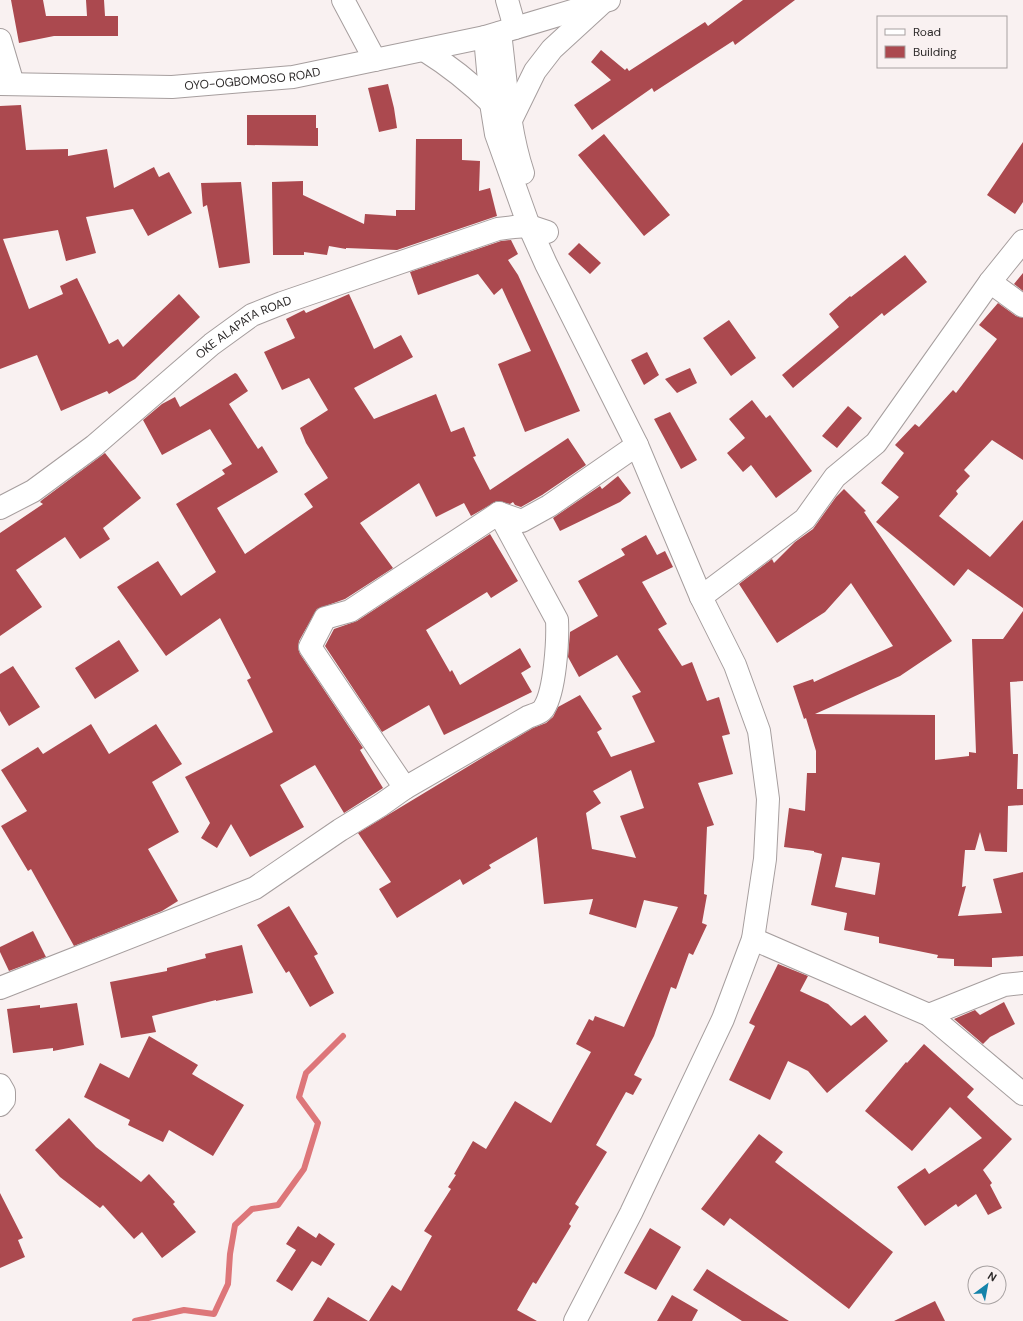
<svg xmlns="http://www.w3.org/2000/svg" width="1023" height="1321" font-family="'DM Sans',sans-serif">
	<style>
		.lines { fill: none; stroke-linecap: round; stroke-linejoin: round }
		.stream { stroke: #dd7679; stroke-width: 6 }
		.building { fill: #ab494f; fill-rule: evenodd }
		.minor-casing { stroke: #a69e9e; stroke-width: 24 }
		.major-casing { stroke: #a69e9e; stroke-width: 24 }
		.highway-casing { stroke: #a69e9e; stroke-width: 24 }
		.minor { stroke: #fff; stroke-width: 22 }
		.major { stroke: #fff; stroke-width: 22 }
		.highway { stroke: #fff; stroke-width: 22 }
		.labels { text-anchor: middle; stroke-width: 4; stroke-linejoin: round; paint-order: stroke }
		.street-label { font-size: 12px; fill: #2c2929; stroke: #f9f1f1 }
	</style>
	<rect width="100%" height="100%" fill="#f9f1f1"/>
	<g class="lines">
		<path class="stream" d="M135,1321L184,1310L214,1314L228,1284L230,1254L235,1225L252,1209L278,1205L304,1169L318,1123L299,1097L306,1073L343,1036"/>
	</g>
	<path class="building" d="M11,0H43L46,16H87L86,0H104L105,16H118V36H54L19,43Z
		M743,0H795L735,45L733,41L654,92L652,88L592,130L574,105L611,80L591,62L601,50L625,70L627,68L629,71L705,22L708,26Z
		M388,84L394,108L397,128L379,132L368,88Z
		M21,105L26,150L68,149V156L107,149L114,188L154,167L159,177L169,172L192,213L148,236L133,209L86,217L96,253L66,261L58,230L3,239L29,309L63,294L60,286L77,278L109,344L118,339L123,347L179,294L200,317L135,379L109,394L107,391L61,411L37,355L0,369V106Z
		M247,115H316V128H318V146L247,145Z
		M604,134L670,215L644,236L578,155Z
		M416,139H462V160L480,161L479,191L490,188L497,216L397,250L346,248V249L329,246L327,255L304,252V255H273L272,182L303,181V195L364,224L365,214L396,216V210H415Z
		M1023,142V202L1015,214L987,195Z
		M241,182L250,263L219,268L207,205L203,207L201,183Z
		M511,240L518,254L508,260L518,275L580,411L525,432L498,364L531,351L502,288L494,295L478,274L418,295L410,272L501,241Z
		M579,243L601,263L590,274L568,254Z
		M905,255L927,282L884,316L882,313L793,388L782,375L839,327L829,314L850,296L851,297Z
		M1023,273V291L1014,284Z
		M349,294L374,349L401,335L413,357L354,388L374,419L436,394L451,432L464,427L476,456L473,457L490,490L568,438L586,465L542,495L521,507L515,505L513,502L510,504L497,501L471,516L464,503L436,517L419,483L360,523L393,568L345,599L317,609L299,641L298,648L300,654L363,748L360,750L383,788L344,813L315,765L280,785L304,827L250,857L231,824L217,848L201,838L210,823L185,777L273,732L247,680L251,678L220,618L166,656L117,587L158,561L181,596L216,572L176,504L225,474L222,470L232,464L210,429L162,455L143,420L162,404L175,397L180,407L235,373L237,374L248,391L229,404L258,449L262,446L278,472L217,508L245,554L313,507L304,494L328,478L306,443L300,428L328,410L309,378L282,390L264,352L295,338L286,319L304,310L306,313Z
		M998,303L1016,316L1023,318V460L992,440L964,470L970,476L956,491L958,494L939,516L990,557L1023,520V608L968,569L954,586L876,522L899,497L881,483L904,453L895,445L915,424L919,427L953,390L956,393L997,339L979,325Z
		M729,320L756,358L731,376L703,338Z
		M647,352L659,375L644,385L631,360Z
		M690,368L697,383L677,393L665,379Z
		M752,400L766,418L770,415L812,471L776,498L751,465L743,472L727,453L745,438L729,419Z
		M848,406L862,418L837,448L822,436Z
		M670,412L697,460L681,469L654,419Z
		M105,453L141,498L103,528L110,539L80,559L65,537L16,570L42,607L0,636V533L43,504L40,502L42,500Z
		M618,476L631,493L620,502L560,531L553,518L600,486L602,489Z
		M844,489L866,511L864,512L952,641L900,676L815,714L935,715V760L969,756V752L976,753L972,639H1003L1023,611V681L1010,682L1013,754H1018L1017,789H1023V805L1008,806L1007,852L985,851L980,832L975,850H965L962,887L966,886L958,916L1002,913L993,879L1023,872V956L992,958V967L954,966V959L937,958L938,955L879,943V937L844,930L847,913L811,905L822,854L814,852V851L784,847L789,808L805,811L807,773H816V751L806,718L804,719L793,686L813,679L814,682L893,646L851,583L825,612L777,643L739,584L772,559L774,563L795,542L813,529L836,497ZM842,857L880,863L875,895L835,887Z
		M490,534L518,581L491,598L487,592L426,630L450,672L452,670L460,685L520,648L531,667L521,673L532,692L444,735L429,705L382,732L325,646L334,629L357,621Z
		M646,535L657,555L665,551L673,567L642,582L667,624L658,629L682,666L692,662L707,701L719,697L730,734L722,736L733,774L698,783L714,825L707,827L704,894L707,895L702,923L707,925L693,955L689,953L676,989L671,987L654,1036L634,1075L642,1079L633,1095L626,1092L596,1145L607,1152L575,1204L579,1207L569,1224L571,1226L536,1284L533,1282L517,1310L537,1321H369L392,1285L401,1291L432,1236L424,1231L451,1189L448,1187L456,1175L454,1174L473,1141L486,1149L515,1101L551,1123L591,1052L576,1044L589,1019L593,1021L595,1016L624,1027L678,907L644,900L636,928L589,914L593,899L544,904L537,837L489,865L491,868L463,885L460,879L397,918L379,889L391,882L358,833L487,755L533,728L546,723L553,717L558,707L580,695L602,729L597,732L611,757L655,742L632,696L641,692L617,655L579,677L568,657L570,632L598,616L578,581L625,555L621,549ZM631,770L644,808L620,816L636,858L592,849L586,813L601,803L593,791Z
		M119,640L139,671L95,699L75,668Z
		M13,666L40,707L9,726L0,711V674Z
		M91,724L109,754L156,724L182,764L152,782L179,832L148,849L178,901L162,911L74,946L31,869L28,871L1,826L27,811L1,770L38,747L43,754Z
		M289,906L318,954L314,956L334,993L310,1007L289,971L286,973L257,925Z
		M33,931L46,957L9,971L0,952V947Z
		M242,945L253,993L216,1001V1000L152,1016L156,1032L121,1038L110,982L167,971V968L206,958L205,954Z
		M778,964L808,976L800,991L828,1004L851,1026L865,1015L888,1041L827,1093L808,1071L788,1061L770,1100L729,1080L755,1026L749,1023Z
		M1004,1002L1015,1024L990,1037L983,1044L954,1019L975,1010L980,1015Z
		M77,1003L84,1045L53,1051V1048L13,1053L7,1009L40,1005V1008Z
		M149,1036L198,1065L192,1074L244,1105L213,1156L169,1130L163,1142L128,1125L130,1120L84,1097L100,1063L129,1078Z
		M924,1044L974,1089L967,1097L1012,1139L983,1170L992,1183L990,1185L1002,1208L988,1215L976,1194L958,1207L956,1204L925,1226L897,1187L925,1168L929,1174L982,1138L950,1107L912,1151L865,1111L906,1062L907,1063Z
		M69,1118L96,1147L141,1182L149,1174L175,1202L173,1204L196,1232L162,1258L142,1232L134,1239L103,1205L100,1208L60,1177L35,1150Z
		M759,1134L783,1152L775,1162L893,1252L849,1309L730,1218L724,1226L701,1209Z
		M0,1193L23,1238L18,1240L25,1257L0,1268Z
		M298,1226L316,1238L319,1233L335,1244L321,1266L312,1261L292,1291L276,1281L296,1250L286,1244Z
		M650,1228L681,1247L656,1290L624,1273Z
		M707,1269L789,1321H742L693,1290Z
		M672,1295L698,1310L692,1321H657Z
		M328,1297L368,1321H313Z
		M935,1301L945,1321H894Z"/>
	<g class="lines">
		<defs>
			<g id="minor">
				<path d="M343,0L375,60"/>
				<path d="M507,0L515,28"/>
				<path d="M0,40L13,84"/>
				<path d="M990,282L1023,306"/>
				<path id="s1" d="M0,508L33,491L94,446L212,344L252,315L282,303L498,229L514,227L529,226L547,232"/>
				<path d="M701,597L805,519L835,477L876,443L990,282L1023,241"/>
				<path d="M405,788L528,717C533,715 541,713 544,708C555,691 558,641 557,620L499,513"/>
				<path d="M753,939L929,1015L1023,1094"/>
				<path d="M0,988L255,888L340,830L381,805L405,788L310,647L325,618L350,611L499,513L522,521L549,506L637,445"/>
				<path d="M929,1015L1004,985L1023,983"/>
				<path d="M0,1085L4,1092V1100L0,1105"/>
			</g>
			<path id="major" d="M500,33C506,79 508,128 523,173
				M485,37L491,103L496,134L529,226L546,264L637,445L701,597L735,665L759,731L768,799L765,859L753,939L723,1019L631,1213L575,1321"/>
			<g id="highway">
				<path d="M424,50C448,65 470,82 491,103"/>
				<path id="s2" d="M0,84L172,87L293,77L485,37L609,0"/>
				<path d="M511,120L535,71L552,49L600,5"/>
			</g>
		</defs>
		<use href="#minor" class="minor-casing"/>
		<use href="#major" class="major-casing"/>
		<use href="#highway" class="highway-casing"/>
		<use href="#minor" class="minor"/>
		<use href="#major" class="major"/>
		<use href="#highway" class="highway"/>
	</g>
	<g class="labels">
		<g class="street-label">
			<text dy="4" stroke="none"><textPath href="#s2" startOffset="253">OYO-OGBOMOSO ROAD</textPath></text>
			<text dy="4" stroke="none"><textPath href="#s1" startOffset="305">OKE ALAPATA ROAD</textPath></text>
		</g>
	</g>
	<rect x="877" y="16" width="130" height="52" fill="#f9f1f1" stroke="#a7a1a1"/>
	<rect x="885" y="29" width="20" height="6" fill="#ffffff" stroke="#a7a1a1"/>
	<text x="913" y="36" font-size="12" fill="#2c2929">Road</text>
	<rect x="885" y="46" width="20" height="12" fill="#ab494f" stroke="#a7a1a1"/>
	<text x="913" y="56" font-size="12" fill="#2c2929">Building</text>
	<g transform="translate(987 1285) rotate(32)"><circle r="19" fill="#f9f1f1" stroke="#a7a1a1"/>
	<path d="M0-3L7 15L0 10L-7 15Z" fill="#1483aa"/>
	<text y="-6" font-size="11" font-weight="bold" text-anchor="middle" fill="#2c2929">N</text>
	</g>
</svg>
